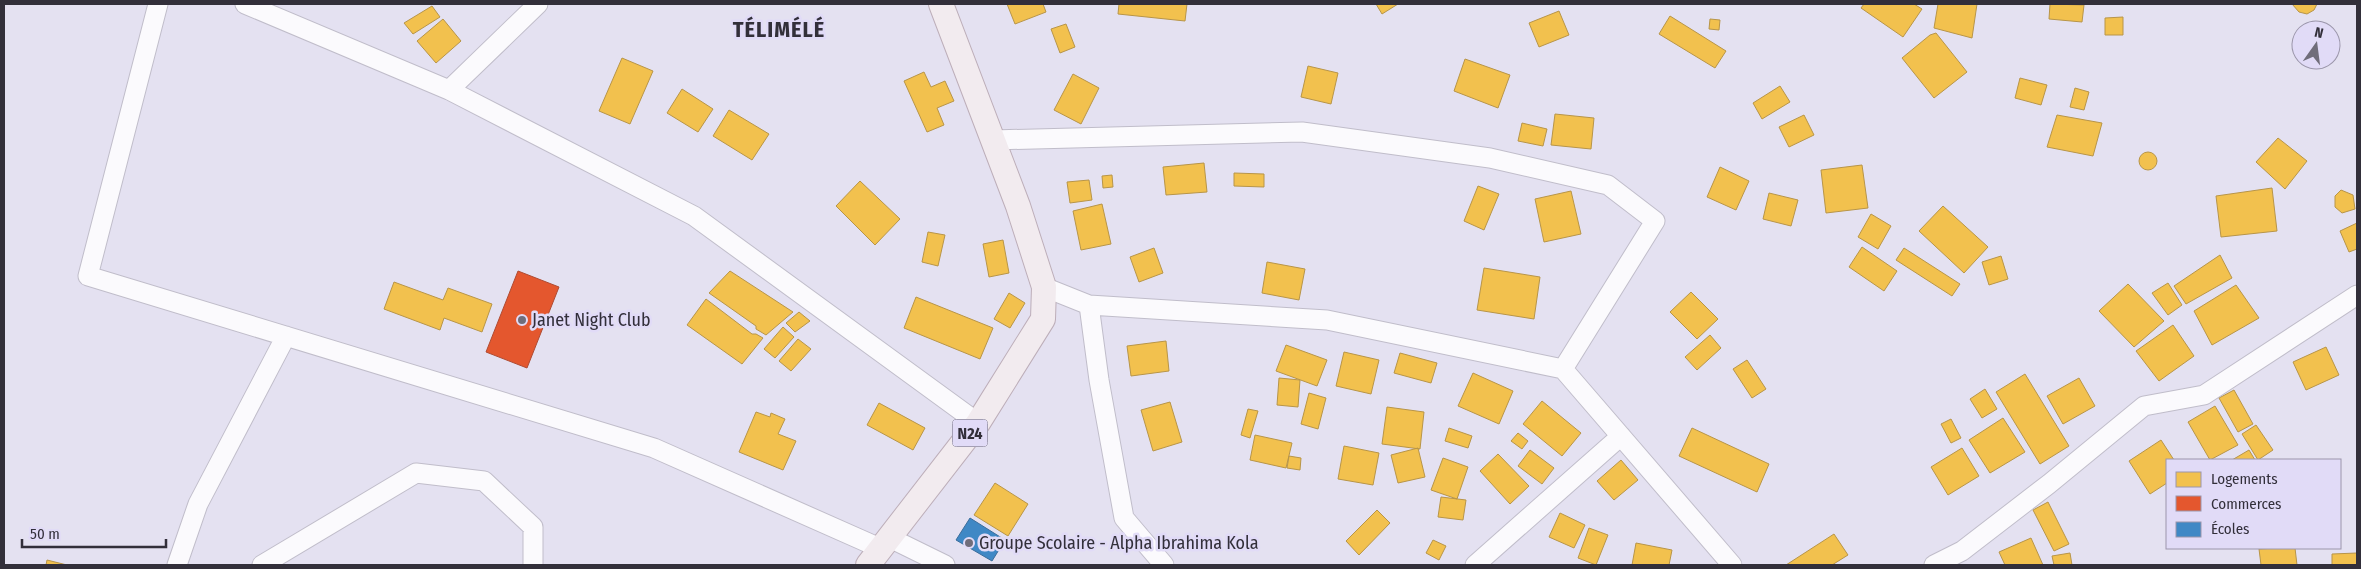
<svg xmlns="http://www.w3.org/2000/svg" width="2361" height="569" font-family="'Fira Sans Condensed',sans-serif">
	<style>
		.homes { fill: #f2c14e; stroke: #b89548 }
		.shops { fill: #e4572e; stroke: #af4b32 }
		.schools { fill: #3f88c5; stroke: #3b6d9b }
		.lines { fill: none; stroke-linecap: round; stroke-linejoin: round }
		.minor-casing { stroke: #c0bdca; stroke-width: 21 }
		.major-casing { stroke: #bdaeb9; stroke-width: 26 }
		.minor { stroke: #fbfafd; stroke-width: 19 }
		.major { stroke: #f2ebef; stroke-width: 24 }
		.poi-dot { fill: #706d7a; stroke: #e1dbf7; stroke-width: 2 }
		.labels { text-anchor: middle; stroke-width: 5; stroke-linejoin: round; paint-order: stroke }
		.shield { fill: #e1dbf7; stroke: #666373; stroke-width: 1 }
		.shield-label { font-size: 16px; font-weight: bold; fill: #322f3a }
		.poi-label { font-size: 18px; fill: #322f3a; stroke: #e1dbf7; text-anchor: start }
		.district-label { font-size: 22px; font-weight: bold; letter-spacing: 1px; fill: #322f3a; stroke: #e1dbf7 }
	</style>
	<rect width="100%" height="100%" fill="#e4e1f1"/>
	<path class="homes" d="M1007,4H1043L1046,12L1015,24Z
		M1119,4H1187L1185,21L1118,14Z
		M1376,4H1398L1382,14Z
		M1864,4H1914L1922,9L1903,37L1861,8Z
		M1938,4H1977L1972,38L1934,28Z
		M2050,4L2084,5L2082,22L2049,19Z
		M2292,4H2317L2314,10L2307,14L2299,12Z
		M432,6L440,17L413,34L404,23Z
		M1559,11L1569,35L1539,47L1529,23Z
		M1670,16L1726,51L1715,68L1659,34Z
		M2123,17V35H2105V18Z
		M443,19L461,41L436,63L417,41Z
		M1710,19L1720,20L1719,30L1709,29Z
		M1066,24L1075,47L1060,53L1051,29Z
		M1936,33L1967,72L1934,98L1902,58L1930,35Z
		M622,58L653,71L630,124L599,111Z
		M1465,59L1510,75L1498,108L1454,91Z
		M1308,66L1338,73L1331,104L1301,97Z
		M924,72L931,87L945,81L954,101L937,108L944,125L927,132L904,81Z
		M1073,74L1099,88L1081,124L1054,110Z
		M2020,78L2047,85L2041,105L2015,98Z
		M1780,86L1790,102L1762,119L1753,103Z
		M2075,88L2089,92L2084,110L2070,107Z
		M682,89L713,109L698,132L667,113Z
		M729,110L769,134L752,160L713,136Z
		M1555,114L1594,118L1591,149L1551,145Z
		M1804,115L1814,135L1789,147L1779,127Z
		M2057,115L2102,123L2093,156L2047,147Z
		M1522,123L1547,129L1543,146L1518,141Z
		M2278,138L2307,161L2285,189L2256,162Z
		M2139 161a9 9 0 1 1 18 0a9 9 0 1 1-18 0Z
		M1204,163L1207,192L1166,195L1163,167Z
		M1862,165L1868,208L1826,213L1821,170Z
		M1720,167L1749,181L1736,210L1707,197Z
		M1234,173L1264,174V187L1234,186Z
		M1112,175L1113,187L1103,188L1102,176Z
		M1089,180L1092,200L1070,203L1067,182Z
		M860,181L900,219L875,245L836,206Z
		M1478,186L1499,194L1484,230L1464,221Z
		M2272,188L2277,231L2221,237L2216,196Z
		M2341,190L2353,195L2355,209L2342,213L2335,207V196Z
		M1571,191L1581,234L1544,242L1535,199Z
		M1769,193L1798,200L1791,226L1763,219Z
		M1102,204L1111,244L1081,250L1073,211Z
		M1943,206L1988,247L1964,273L1919,231Z
		M1871,214L1891,226L1878,249L1858,237Z
		M2357,223V249L2349,252L2340,231Z
		M928,232L945,235L938,266L922,262Z
		M1003,240L1009,273L989,277L983,244Z
		M1862,247L1897,271L1884,291L1849,267Z
		M1154,248L1163,273L1139,282L1130,257Z
		M1904,248L1960,284L1952,296L1896,260Z
		M2220,255L2232,278L2186,304L2174,286Z
		M2001,256L2008,279L1989,285L1982,262Z
		M1267,262L1305,269L1299,300L1262,293Z
		M1484,268L1540,277L1534,319L1477,310Z
		M730,271L793,312L766,335L756,329V326L709,293Z
		M394,282L443,300L448,288L492,304L482,332L444,318L440,330L384,309Z
		M2168,283L2182,305L2168,315L2152,293Z
		M2128,284L2164,321L2134,347L2099,311Z
		M2236,285L2259,318L2212,345L2194,311Z
		M1691,292L1718,319L1697,339L1670,312Z
		M1009,293L1025,303L1010,328L994,319Z
		M916,297L993,328L980,359L904,328Z
		M706,299L752,334H756L763,338L742,364L687,325Z
		M799,312L810,321L795,332L786,323Z
		M2173,325L2194,356L2159,381L2136,351Z
		M783,327L794,337L775,358L764,349Z
		M1710,335L1721,348L1697,370L1685,357Z
		M798,339L811,349L791,371L779,361Z
		M1166,341L1169,371L1131,376L1127,346Z
		M1286,345L1327,360L1317,386L1276,371Z
		M2326,347L2339,375L2306,390L2293,362Z
		M1344,352L1379,360L1371,394L1336,386Z
		M1400,353L1437,363L1431,383L1394,373Z
		M1747,360L1766,389L1752,398L1733,369Z
		M1473,373L1513,391L1499,424L1458,406Z
		M2025,374L2069,446L2040,464L1996,392Z
		M1279,378L1300,380L1298,407L1277,405Z
		M2079,378L2095,406L2063,424L2047,396Z
		M1985,389L1997,409L1982,418L1970,399Z
		M2234,390L2253,424L2238,432L2219,398Z
		M1309,393L1326,398L1318,429L1301,424Z
		M1542,401L1581,433L1562,456L1523,424Z
		M1170,402L1182,442L1153,451L1141,410Z
		M879,403L925,428L913,450L867,425Z
		M2215,406L2238,445L2210,460L2188,422Z
		M1387,407L1424,412L1420,449L1382,444Z
		M1248,409L1258,411L1250,438L1241,435Z
		M756,412L770,417L771,413L785,419L778,434L796,441L783,470L739,452Z
		M2003,418L2025,452L1990,473L1969,440Z
		M1951,419L1961,438L1951,443L1941,424Z
		M2256,425L2273,450L2258,460L2242,434Z
		M1449,428L1472,436L1468,448L1445,441Z
		M1692,428L1769,464L1757,492L1679,456Z
		M1518,433L1528,441L1522,449L1511,441Z
		M1255,435L1292,443L1286,468L1250,460Z
		M2161,440L2174,460H2167V483L2150,494L2129,461Z
		M1344,446L1379,453L1373,485L1338,479Z
		M1418,448L1425,477L1398,483L1391,455Z
		M1962,448L1979,476L1948,495L1931,467Z
		M1530,450L1554,468L1542,484L1518,466Z
		M2249,450L2255,460H2232Z
		M1498,454L1529,486L1510,504L1480,471Z
		M1289,456L1301,458L1300,470L1287,468Z
		M1443,458L1468,467L1457,499L1431,490Z
		M1621,460L1638,480L1614,500L1597,481Z
		M995,483L1028,504L1008,536L974,515Z
		M1441,497L1466,500L1463,520L1438,517Z
		M2048,502L2069,544L2054,551L2033,510Z
		M1377,510L1390,523L1359,555L1346,541Z
		M1560,513L1585,525L1574,548L1549,537Z
		M1589,528L1608,535L1596,565L1578,558Z
		M1834,534L1848,555L1832,565H1786Z
		M2031,538L2043,565H2005L1999,552Z
		M1433,540L1446,546L1439,560L1426,553Z
		M1636,543L1672,550L1669,565H1632Z
		M2276,548H2295L2297,565H2261L2259,549Z
		M2070,553L2072,565H2054L2052,556Z
		M2357,553V565H2332V554Z
		M47,560L67,565H46Z"/>
	<path class="shops" d="M518,271L559,287L527,368L486,352Z"/>
	<path class="schools" d="M970,518L1005,540L992,561L956,540Z"/>
	<g class="lines">
		<defs>
			<path id="minor" d="M158,4L88,276L654,448L882,549
				M245,4L449,90L694,216L978,423
				M449,90L538,4
				M993,140L1302,132L1490,158L1608,185L1655,221L1563,369
				M1044,287L1089,305L1327,320L1563,369L1732,565
				M1089,305L1099,380L1124,518L1164,565
				M890,538L945,565
				M177,565L198,504L286,336
				M262,565L416,473L484,481L533,527V565
				M1475,565L1621,436
				M1934,565L1962,551L2049,484L2144,406L2204,395L2357,295"/>
			<path id="major" d="M868,565L978,423L1043,319L1044,287L1018,206L941,4"/>
		</defs>
		<use href="#minor" class="minor-casing"/>
		<use href="#major" class="major-casing"/>
		<use href="#minor" class="minor"/>
		<use href="#major" class="major"/>
	</g>
	<g class="poi-dot">
		<circle cx="522" cy="320" r="5"/>
		<circle cx="969" cy="543" r="5"/>
	</g>
	<g class="labels">
		<rect class="shield" x="952.5" y="419.5" width="35" height="27" rx="4"/>
		<g class="shield-label">
			<text x="970" y="439">N24</text>
		</g>
		<g class="poi-label">
			<text x="532" y="326">Janet Night Club</text>
			<text x="979" y="549">Groupe Scolaire - Alpha Ibrahima Kola</text>
		</g>
		<g class="district-label">
			<text x="779" y="37">TÉLIMÉLÉ</text>
		</g>
	</g>
	<rect width="2361" height="569" fill="none" stroke="#322f3a" stroke-width="10"/>
	<rect x="2166" y="459" width="175" height="90" fill="#e1dbf7" stroke="#9b96ab"/>
	<rect x="2176" y="472" width="25" height="15" fill="#f2c14e" stroke="#9b96ab"/>
	<text x="2211" y="484" font-size="15" fill="#322f3a">Logements</text>
	<rect x="2176" y="496" width="25" height="15" fill="#e4572e" stroke="#9b96ab"/>
	<text x="2211" y="509" font-size="15" fill="#322f3a">Commerces</text>
	<rect x="2176" y="522" width="25" height="15" fill="#3f88c5" stroke="#9b96ab"/>
	<text x="2211" y="534" font-size="15" fill="#322f3a">Écoles</text>
	<g transform="translate(2316 45) rotate(14)"><circle r="24" fill="#e1dbf7" stroke="#9b96ab"/>
	<path d="M0-4L9 19L0 12L-9 19Z" fill="#706d7a"/>
	<text y="-8" font-size="14" font-weight="bold" text-anchor="middle" fill="#322f3a">N</text>
	</g>
	<path d="M22 539v8h144v-8" fill="none" stroke="#322f3a" stroke-width="2.5"/>
	<text x="30" y="539" font-size="15" fill="#322f3a" stroke="#e1dbf7" stroke-width="4" paint-order="stroke">50 m</text>
</svg>
